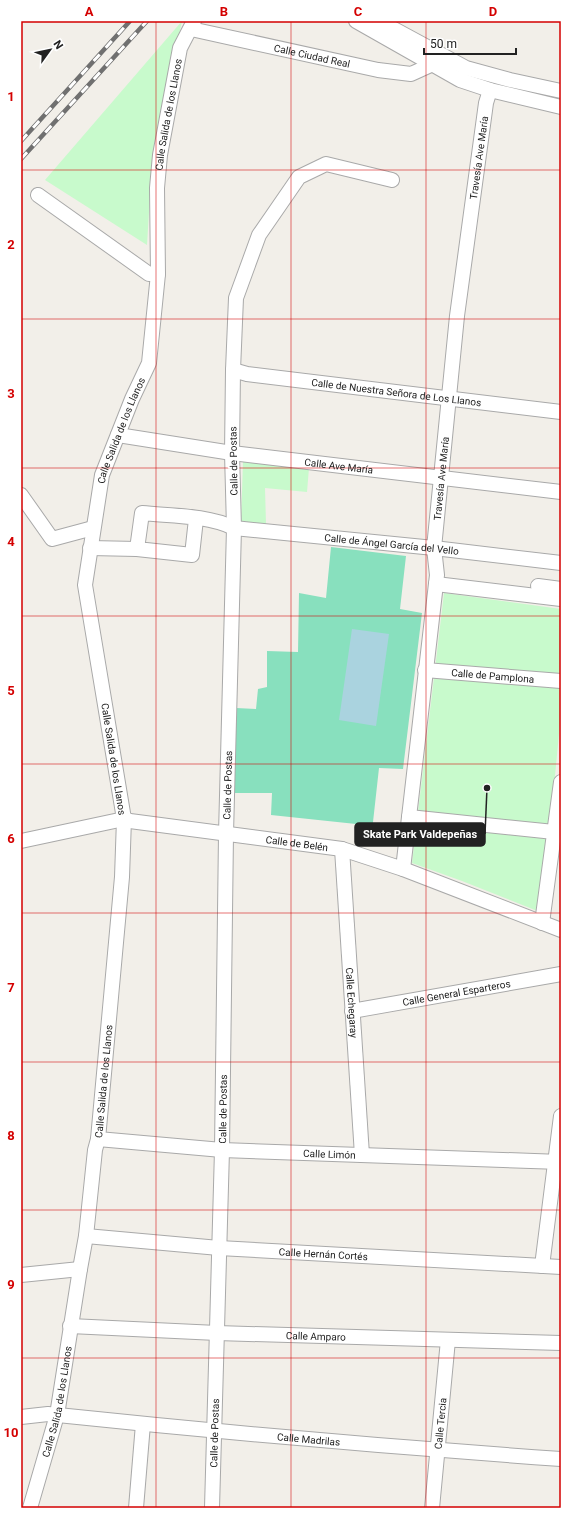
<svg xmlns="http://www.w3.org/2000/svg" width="582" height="1529" font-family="Roboto,sans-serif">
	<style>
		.park { fill: #c8facc }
		.pitch { fill: #88e0be }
		.water { fill: #aad3df }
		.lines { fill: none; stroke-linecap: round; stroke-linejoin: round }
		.street-casing { stroke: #a9a9a9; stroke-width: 16 }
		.street { stroke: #fff; stroke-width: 14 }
		.rail-casing { stroke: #707070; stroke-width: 4.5 }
		.rail { stroke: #fff; stroke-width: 3; stroke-dasharray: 9; stroke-linecap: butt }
		.grid { fill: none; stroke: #d40000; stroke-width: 1; stroke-opacity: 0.55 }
		.labels { text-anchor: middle; stroke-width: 4; stroke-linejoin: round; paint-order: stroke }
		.street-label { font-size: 10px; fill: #222; stroke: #fff }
		.leader { fill: none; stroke: #222; stroke-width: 1.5 }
		.callout-dot { fill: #222; stroke: #fff; stroke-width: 1.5 }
		.callout { fill: #222; stroke: #222; stroke-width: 1.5 }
		.callout-label { font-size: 11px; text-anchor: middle; font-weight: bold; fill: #fff }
		.neatline { fill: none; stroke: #d40000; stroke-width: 1.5 }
		.grid-label { font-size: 13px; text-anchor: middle; font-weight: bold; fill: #d40000 }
	</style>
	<rect width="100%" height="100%" fill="#f2efe9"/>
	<path class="park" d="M182,21L152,163L147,245L45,180Z
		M243,461L309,468L307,492L265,488L266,524L241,523Z
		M444,593L561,609V713L545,880L540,912L462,881L412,863Z"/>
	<path class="pitch" d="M331,547L406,556L400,609L422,613L403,769L379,768L372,831L356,824L271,815L272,793H233L236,708L256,709L258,689L267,687V651L298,652L299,593L326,598Z"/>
	<path class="water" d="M352,629L389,634L376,726L339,720Z"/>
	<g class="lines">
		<defs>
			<g id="street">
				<path d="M356,21L460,80L490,90L561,107"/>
				<path d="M379,21L466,68L510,80L561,91"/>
				<path id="s1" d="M191,29L378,70L411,74L433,64"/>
				<path d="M38,195L149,274H158"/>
				<path id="s2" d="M233,370L247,374L561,412"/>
				<path id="s3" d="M118,435L232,453L561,492"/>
				<path d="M21,495L52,539L93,528"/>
				<path id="s4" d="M196,519L192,555L137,549L142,513C172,516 207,515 234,528L434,548L561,563"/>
				<path d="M90,548L137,549"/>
				<path d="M436,584L561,599"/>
				<path d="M538,586L561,589"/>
				<path id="s5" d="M425,670L561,681"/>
				<path d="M409,817L554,832"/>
				<path id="s6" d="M21,841L124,819L130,821L342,849L403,869L561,930"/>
				<path id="s7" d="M342,849L362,1155"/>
				<path id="s8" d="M403,869L437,575L434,548L457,316L486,103L490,90"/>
				<path d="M542,923L561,782"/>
				<path id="s9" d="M352,1011L561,974"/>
				<path id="s10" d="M98,1139L222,1150L561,1162"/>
				<path id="s11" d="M86,1236L219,1248L561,1267"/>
				<path d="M542,1266L561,1116"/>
				<path d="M21,1275L80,1269"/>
				<path id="s12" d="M70,1326L217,1333L561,1343"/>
				<path id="s13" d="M21,1417L48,1414C219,1432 390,1447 561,1459"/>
				<path id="s14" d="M30,1508L57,1415L80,1269L86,1236L95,1150L98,1139L122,877L124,819L85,585L102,475L132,399L149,363L158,274L157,188L160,155L180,48L194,21"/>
				<path d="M136,1508L143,1424"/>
				<path id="s15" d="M212,1508L222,1150L226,834L234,528L232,453L233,370L236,298L259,235L299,177L326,164L392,180"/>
				<path id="s16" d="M432,1508L448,1340"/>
			</g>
		</defs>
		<use href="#street" class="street-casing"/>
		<use href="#street" class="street"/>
		<defs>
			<path id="rail" d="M21,141L130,21
				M21,159L147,21"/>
		</defs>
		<use href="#rail" class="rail-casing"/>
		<use href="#rail" class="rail"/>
	</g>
	<path class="grid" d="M156,21V1508M291,21V1508M426,21V1508M21,170H561M21,319H561M21,468H561M21,616H561M21,764H561M21,913H561M21,1062H561M21,1210H561M21,1358H561"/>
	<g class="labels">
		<g class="street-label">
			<text dy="4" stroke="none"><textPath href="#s1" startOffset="124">Calle Ciudad Real</textPath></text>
			<text dy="4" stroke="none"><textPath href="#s14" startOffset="1417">Calle Salida de los Llanos</textPath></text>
			<text dy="4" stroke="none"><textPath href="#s8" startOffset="716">Travesía Ave María</textPath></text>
			<text dy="4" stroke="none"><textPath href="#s2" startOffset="165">Calle de Nuestra Señora de Los Llanos</textPath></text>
			<text dy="4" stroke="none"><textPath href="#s14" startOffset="1094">Calle Salida de los Llanos</textPath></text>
			<text transform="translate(233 461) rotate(-91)" y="4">Calle de Postas</text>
			<text dy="4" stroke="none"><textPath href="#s3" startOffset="223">Calle Ave María</textPath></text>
			<text dy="4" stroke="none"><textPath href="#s8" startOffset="393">Travesía Ave María</textPath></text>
			<text dy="4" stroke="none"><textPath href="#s4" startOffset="380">Calle de Ángel García del Vello</textPath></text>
			<text dy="4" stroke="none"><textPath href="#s5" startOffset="68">Calle de Pamplona</textPath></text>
			<text transform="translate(114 759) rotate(81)" y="4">Calle Salida de los Llanos</text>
			<text dy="4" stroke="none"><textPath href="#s15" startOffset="723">Calle de Postas</textPath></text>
			<text dy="4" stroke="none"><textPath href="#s6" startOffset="280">Calle de Belén</textPath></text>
			<text dy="4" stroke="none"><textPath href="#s9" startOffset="106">Calle General Esparteros</textPath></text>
			<text dy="4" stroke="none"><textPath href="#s7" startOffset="154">Calle Echegaray</textPath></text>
			<text dy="4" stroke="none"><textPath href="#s14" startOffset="434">Calle Salida de los Llanos</textPath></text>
			<text dy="4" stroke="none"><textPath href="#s15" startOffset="399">Calle de Postas</textPath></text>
			<text dy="4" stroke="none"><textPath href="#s10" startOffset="232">Calle Limón</textPath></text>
			<text dy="4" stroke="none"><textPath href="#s11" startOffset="238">Calle Hernán Cortés</textPath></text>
			<text dy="4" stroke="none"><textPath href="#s12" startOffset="246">Calle Amparo</textPath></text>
			<text dy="4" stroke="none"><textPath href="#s14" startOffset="110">Calle Salida de los Llanos</textPath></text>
			<text dy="4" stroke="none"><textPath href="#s16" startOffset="85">Calle Tercia</textPath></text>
			<text dy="4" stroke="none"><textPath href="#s15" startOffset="75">Calle de Postas</textPath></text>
			<text dy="4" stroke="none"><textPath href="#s13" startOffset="289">Calle Madrilas</textPath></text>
		</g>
	</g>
	<path class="leader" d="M487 788L485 834"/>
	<circle class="callout-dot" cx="487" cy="788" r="4"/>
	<rect class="callout" x="355" y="823" width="130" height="23" rx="4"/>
	<g class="callout-label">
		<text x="420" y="838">Skate Park Valdepeñas</text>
	</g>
	<rect width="582" height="1529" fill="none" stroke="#ffffff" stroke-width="44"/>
	<g transform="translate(50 50) rotate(57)" stroke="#ffffff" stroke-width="3" paint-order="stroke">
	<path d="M0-3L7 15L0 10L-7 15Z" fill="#222222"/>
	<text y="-6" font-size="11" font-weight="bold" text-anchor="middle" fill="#222222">N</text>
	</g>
	<path d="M424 48v6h92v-6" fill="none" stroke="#222222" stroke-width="2"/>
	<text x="430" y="48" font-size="12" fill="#222222" stroke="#ffffff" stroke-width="3" paint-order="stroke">50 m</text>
	<rect x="22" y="22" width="538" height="1485" class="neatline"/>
	<g class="grid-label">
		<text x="89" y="16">A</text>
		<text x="224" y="16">B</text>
		<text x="358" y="16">C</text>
		<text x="493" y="16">D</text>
		<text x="11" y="101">1</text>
		<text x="11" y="249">2</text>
		<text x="11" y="398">3</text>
		<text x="11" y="546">4</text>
		<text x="11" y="695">5</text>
		<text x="11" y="843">6</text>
		<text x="11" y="992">7</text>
		<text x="11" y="1140">8</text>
		<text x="11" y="1289">9</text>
		<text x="11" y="1437">10</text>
	</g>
</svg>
